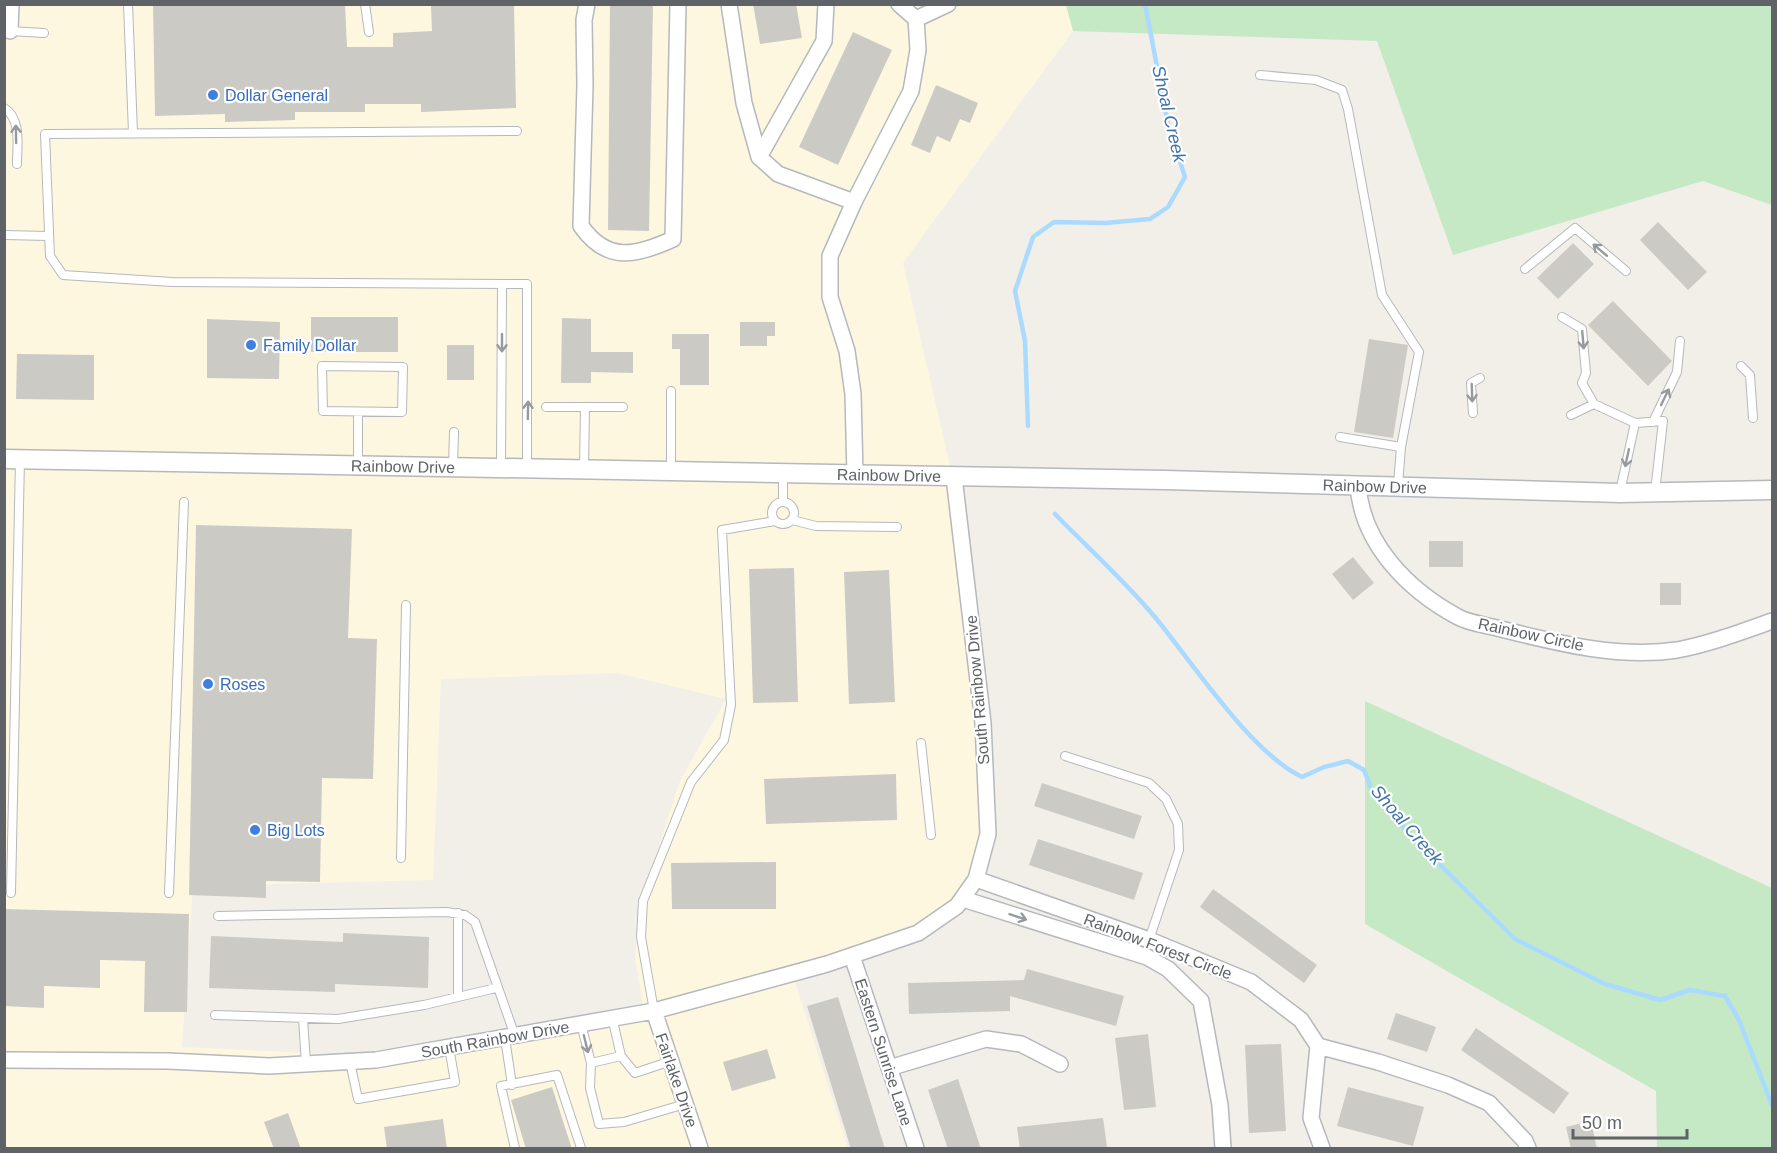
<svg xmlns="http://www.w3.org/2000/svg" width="1777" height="1153" font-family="Arial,sans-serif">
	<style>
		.commercial { fill: #fef7e0; fill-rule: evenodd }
		.green { fill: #c5e8c5 }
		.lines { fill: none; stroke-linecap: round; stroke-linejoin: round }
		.stream { stroke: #aadaff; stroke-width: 4.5 }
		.building { fill: #cccac5 }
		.service-casing { stroke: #b5b8bc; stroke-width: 10 }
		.minor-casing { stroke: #b5b8bc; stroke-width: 18 }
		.tertiary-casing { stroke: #b5b8bc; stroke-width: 21 }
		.service { stroke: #fff; stroke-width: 8 }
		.minor { stroke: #fff; stroke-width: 15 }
		.tertiary { stroke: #fff; stroke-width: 18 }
		.oneway { stroke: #979a9d }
		.shop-dot { fill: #3f7fe0; stroke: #fff; stroke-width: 2 }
		.labels { text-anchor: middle; stroke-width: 4.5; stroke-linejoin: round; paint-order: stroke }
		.shop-label { font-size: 16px; fill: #366cbe; stroke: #fff; text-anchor: start }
		.street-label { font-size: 16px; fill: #5f6368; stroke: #fff }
		.water-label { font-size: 18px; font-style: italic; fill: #4174aa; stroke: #fff }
	</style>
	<rect width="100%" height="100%" fill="#f1efe8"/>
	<path class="commercial" d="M5,5H1066L1073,31L903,263L954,483L989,804L976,879L934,920L793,976L848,1148H5ZM617,673L726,699L680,781L640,903L635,957L643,1007L346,1055L182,1047L193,886L433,880L441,679Z"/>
	<path class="green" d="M1066,5H1772V205L1703,181L1453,255L1377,41L1073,31Z
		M1365,701L1772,888V1148H1657L1656,1091L1365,924Z"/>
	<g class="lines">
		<path class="stream" d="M1028,426L1025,341L1015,291L1033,237L1054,222L1105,223L1150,219L1168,207L1185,177L1168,124L1145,4
			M1055,514C1088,548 1124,580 1154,616C1193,663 1250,752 1302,777L1324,767L1348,761L1364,770L1371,788L1410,835L1515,939L1605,984L1660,1000L1690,990L1725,996L1739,1020L1772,1105"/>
	</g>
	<path class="building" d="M153,4H345L347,47H393V33L432,31L431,6L514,4L516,108L421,112V104H365V112H295V120L225,122V114L155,116Z
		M610,4H653L649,231L608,230Z
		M753,4H796L802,38L760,44Z
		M853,32L892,50L838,165L799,147Z
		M936,85L978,103L970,123L960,119L950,142L937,136L930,153L911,145Z
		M1658,222L1707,272L1688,290L1640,240Z
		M1573,243L1594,264L1558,299L1537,278Z
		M1613,301L1672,361L1648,386L1588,325Z
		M311,317H398V352H311Z
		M562,318L591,319V352H633V373L591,372V383H561Z
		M207,319L280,322L279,379L207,378Z
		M740,322H775V336H767V346H740Z
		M672,334H709V385H680V349H672Z
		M1369,339L1408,345L1393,438L1354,432Z
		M447,345H474V380H447Z
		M17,354L94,355V400L16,399Z
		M196,525L352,529L348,638L377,639L373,779L322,778L320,882L266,881V898L189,895Z
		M1429,541H1463V567H1429Z
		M1353,557L1374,583L1353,600L1332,574Z
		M794,568L798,702L753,703L749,569Z
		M889,570L895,702L849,704L844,572Z
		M1660,583H1681V605H1660Z
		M896,774L897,820L766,824L764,779Z
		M1042,783L1142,816L1134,839L1034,806Z
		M1038,839L1143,873L1134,900L1029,865Z
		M776,862V909H672L671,863Z
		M1213,889L1317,965L1304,983L1200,907Z
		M4,909L189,914L187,1012H144L145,961L100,960V988L44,986V1008L4,1006Z
		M343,933L429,937L428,988L335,984V992L209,988L211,936L343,942Z
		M1027,969L1124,996L1116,1026L1010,996V1011L909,1014L908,983L1024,980Z
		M838,997L885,1149H851L807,1006Z
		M1396,1013L1436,1027L1427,1052L1387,1039Z
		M1476,1028L1569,1093L1554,1114L1461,1050Z
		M1148,1034L1156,1107L1124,1110L1115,1038Z
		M1281,1044L1286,1131L1249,1133L1245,1045Z
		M767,1049L776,1078L732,1091L723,1062Z
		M958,1079L981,1149H948L928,1090Z
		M552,1087L572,1149H526L511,1100Z
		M1348,1087L1424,1107L1413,1146L1337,1126Z
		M288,1113L301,1149H274L264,1122Z
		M1103,1118L1107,1147L1020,1149L1017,1127Z
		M443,1119L447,1149H387L384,1127Z
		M1591,1121L1597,1149H1571L1566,1127Z"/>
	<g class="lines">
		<defs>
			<path id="service" d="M128,4L133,133
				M365,4L369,32
				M10,31L44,33
				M1260,75L1316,80L1342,90L1348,109L1382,295L1419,352L1401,447L1398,485
				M4,108C22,119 17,146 17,164
				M517,131L45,134L50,256L63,275L172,282L527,284V467
				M4,235L49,236
				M1525,269L1575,228L1626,271
				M1562,317L1582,329L1586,373L1582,383L1594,404
				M322,366L403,367L402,412L323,411Z
				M1741,366L1750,375L1753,418
				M671,391V470
				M546,407H623
				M358,412V465
				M1473,413L1471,383L1480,378
				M1571,415L1594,404L1635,423L1663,421L1655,492
				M1653,422L1677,372L1680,341
				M1340,437L1401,447
				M453,466L454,432
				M501,468L502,284
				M584,469L585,407
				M783,474V502
				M1620,492L1635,423
				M772 513a11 11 0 1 1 22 0a11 11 0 1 1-22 0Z
				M792,520L816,526L897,527
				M921,743L931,835
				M1065,756L1149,783L1166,799L1178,824L1179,850L1148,943
				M401,858L406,605
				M11,893L20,459
				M169,893L184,502
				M458,913V997
				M218,916L447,912L465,915L475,922L515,1036
				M654,1011L641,937L643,901L691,782L724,740L731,705L722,530L775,521
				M215,1015L338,1019L424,1005L496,988
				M612,1017L621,1056L635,1073L671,1061
				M303,1018L306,1064
				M581,1024L591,1063L590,1088L599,1124L624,1122L685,1104
				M505,1038L512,1085
				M350,1062L358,1099L455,1082L449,1047
				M591,1063L621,1056
				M515,1148L501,1086L557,1075L581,1148"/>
			<path id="minor" d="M587,4L584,20L585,85L581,226C607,263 636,256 673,239L678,4
				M729,4L744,103L759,157L778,174L854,202
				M916,19L948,4
				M10,31L11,4
				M759,157L824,41L826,4
				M855,475L853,394L847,351L830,297V256L854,202L911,91L918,50L916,19L899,4
				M1358,485C1362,544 1408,590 1458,617C1469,623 1485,625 1497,628C1553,642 1618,659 1677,650C1709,644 1741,632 1772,621
				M976,879L1152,941L1251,982L1301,1020L1318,1046
				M963,899L1147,957L1168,969L1201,1001L1220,1105L1223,1148
				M852,956L916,1148
				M654,1011L700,1148
				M1318,1046L1378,1062L1448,1085L1489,1103L1525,1141L1528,1148
				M1318,1046L1311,1118L1322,1148
				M4,1060L168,1061L269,1066L376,1060L654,1011L827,964L918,933L957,906L976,879L988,834L983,723L954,477
				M889,1068L986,1039L1021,1044L1060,1064"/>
			<g id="tertiary">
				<path id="s1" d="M4,459L1165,480L1620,493L1772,490"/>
			</g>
		</defs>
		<use href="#service" class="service-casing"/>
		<use href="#minor" class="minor-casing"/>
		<use href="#tertiary" class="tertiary-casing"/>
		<use href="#service" class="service"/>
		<use href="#minor" class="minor"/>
		<use href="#tertiary" class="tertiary"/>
	</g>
	<defs><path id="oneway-shaft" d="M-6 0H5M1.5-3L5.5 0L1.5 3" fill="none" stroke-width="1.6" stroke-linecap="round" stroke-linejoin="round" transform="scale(1.5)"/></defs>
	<g class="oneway">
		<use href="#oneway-shaft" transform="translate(16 134) rotate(-91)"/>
		<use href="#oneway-shaft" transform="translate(1600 250) rotate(-140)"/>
		<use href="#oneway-shaft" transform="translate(1583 340) rotate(85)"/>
		<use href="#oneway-shaft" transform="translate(502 343) rotate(90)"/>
		<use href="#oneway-shaft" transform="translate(1472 393) rotate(88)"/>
		<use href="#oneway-shaft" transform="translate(1665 397) rotate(-64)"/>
		<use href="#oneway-shaft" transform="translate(528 410) rotate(-89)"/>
		<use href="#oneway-shaft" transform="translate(1627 458) rotate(102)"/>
		<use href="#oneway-shaft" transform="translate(1018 917) rotate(18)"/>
		<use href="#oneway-shaft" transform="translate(586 1044) rotate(76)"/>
	</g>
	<g class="shop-dot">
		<circle cx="213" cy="95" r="6"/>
		<circle cx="251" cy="345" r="6"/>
		<circle cx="208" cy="684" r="6"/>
		<circle cx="255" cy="830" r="6"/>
	</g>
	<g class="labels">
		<g class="shop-label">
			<text x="225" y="101">Dollar General</text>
			<text x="263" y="351">Family Dollar</text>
			<text x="220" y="690">Roses</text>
			<text x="267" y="836">Big Lots</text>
		</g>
		<g class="street-label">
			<text dy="6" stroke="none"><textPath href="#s1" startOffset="399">Rainbow Drive</textPath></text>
			<text dy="6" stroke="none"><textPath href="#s1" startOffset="885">Rainbow Drive</textPath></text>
			<text dy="6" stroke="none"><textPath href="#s1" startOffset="1371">Rainbow Drive</textPath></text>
			<text transform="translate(1531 634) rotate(12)" y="6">Rainbow Circle</text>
			<text transform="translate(977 690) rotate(-95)" y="6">South Rainbow Drive</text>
			<text transform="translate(1158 946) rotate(21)" y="6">Rainbow Forest Circle</text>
			<text transform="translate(495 1039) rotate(-10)" y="6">South Rainbow Drive</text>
			<text transform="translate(884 1052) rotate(72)" y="6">Eastern Sunrise Lane</text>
			<text transform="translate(677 1080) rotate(71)" y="6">Fairlake Drive</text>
		</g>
		<g class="water-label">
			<text transform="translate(1169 114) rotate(77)" y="6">Shoal Creek</text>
			<text transform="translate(1407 825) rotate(49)" y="6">Shoal Creek</text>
		</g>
	</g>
	<rect width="1777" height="1153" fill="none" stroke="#5f6368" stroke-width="12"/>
	<path d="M1573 1129v9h114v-9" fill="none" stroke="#5f6368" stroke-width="3"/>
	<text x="1582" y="1129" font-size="18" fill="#5f6368" stroke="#ffffff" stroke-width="4.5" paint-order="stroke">50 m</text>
</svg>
